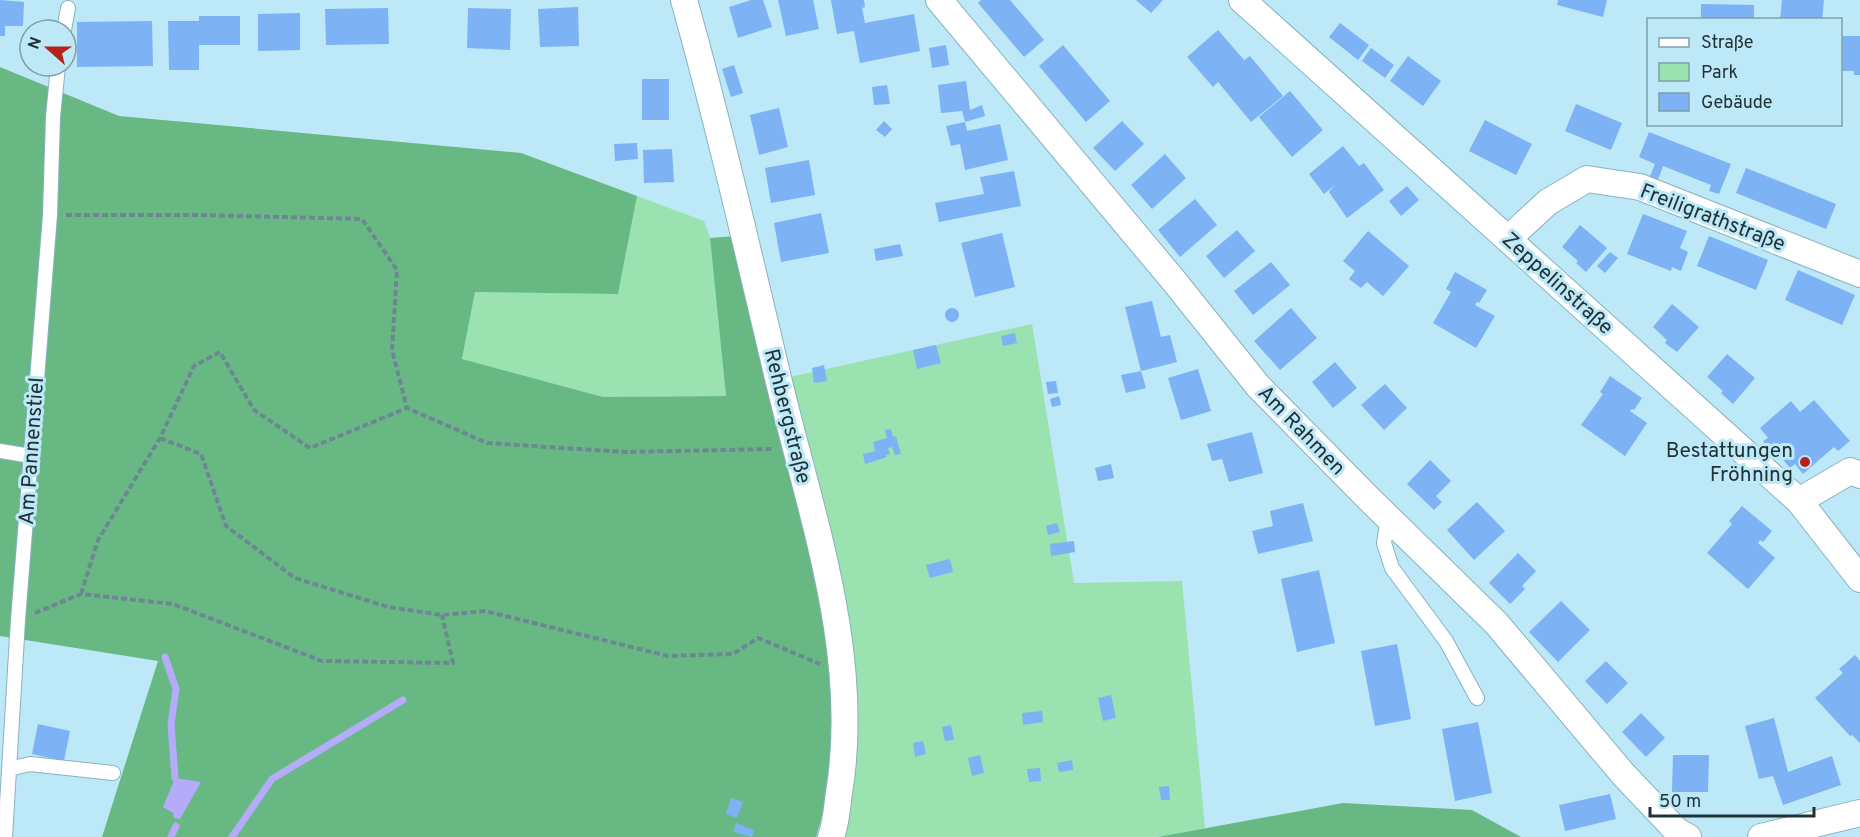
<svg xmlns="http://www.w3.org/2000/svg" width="1860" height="837" font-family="Overpass,sans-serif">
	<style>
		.green { fill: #9ae2b0 }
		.forest { fill: #68b883 }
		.water { fill: #b4acfb }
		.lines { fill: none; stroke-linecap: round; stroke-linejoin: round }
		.stream { stroke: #b4acfb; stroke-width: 7 }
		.building { fill: #7db2f4 }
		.lane-casing { stroke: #89b2c1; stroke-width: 16 }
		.street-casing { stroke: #89b2c1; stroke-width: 28 }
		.path { stroke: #6b8892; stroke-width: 4; stroke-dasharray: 6 3; stroke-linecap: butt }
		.lane { stroke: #fff; stroke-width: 14 }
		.street { stroke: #fff; stroke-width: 26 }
		.poi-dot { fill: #b3231b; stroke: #bde8f7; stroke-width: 2 }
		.labels { text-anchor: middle; stroke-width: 6; stroke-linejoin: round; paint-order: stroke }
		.street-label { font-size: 21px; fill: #213237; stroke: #bde8f7 }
		.poi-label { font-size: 21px; fill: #213237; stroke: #bde8f7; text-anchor: end }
	</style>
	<rect width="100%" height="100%" fill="#bde8f7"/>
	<path class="green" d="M637,196L704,221L710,238L726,396L603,397L462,360L475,292L618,294Z
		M1032,324L1074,583L1182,581L1205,828L1158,837H816L819,830L776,380Z"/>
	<path class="forest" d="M0,67L119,116L521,153L637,196L618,294L475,292L462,359L603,397L726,396L710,238L737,236L835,643V769L816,837H102L158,661L0,636Z
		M1343,803L1472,810L1521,837H1158Z"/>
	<path class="water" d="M175,778L201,782L180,819L174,818L173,813L163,807Z"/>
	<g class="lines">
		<path class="stream" d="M165,657L176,689L171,724L175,778
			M171,837L176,826
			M232,837L272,779L403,700"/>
	</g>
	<path class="building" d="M0,0L24,2L23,26H5V36H0Z
		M751,0H763L772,27L738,38L729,7Z
		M778,0H813L819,29L786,36Z
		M831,0H864L865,7L862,8L865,23L914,14L920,51L860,63L854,31L837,34Z
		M981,0H1010L1044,40L1024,57L978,3Z
		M1136,0H1163L1151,13Z
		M1558,0H1607L1603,17L1557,5Z
		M1782,0H1824L1822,20H1780Z
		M1701,4L1754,5V20H1701Z
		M578,7L579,46L540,47L538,9Z
		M388,8L389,44L326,45L325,9Z
		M468,8L511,9L510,50L467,48Z
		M300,13V50L258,51V14Z
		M199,16H240V45H199V70H169L168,21H199Z
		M152,21L153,66L77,67V22Z
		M1340,23L1369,45L1358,60L1329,37Z
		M1218,30L1244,60L1250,56L1283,96L1251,122L1218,82L1213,87L1187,57Z
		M1840,36H1860V75H1854V71H1840Z
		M946,45L949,65L932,68L929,48Z
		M1063,45L1110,101L1086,122L1039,66Z
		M1371,48L1394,65L1385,78L1362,61Z
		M1408,56L1441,81L1423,106L1390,81Z
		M734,65L743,93L731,97L722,69Z
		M642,79H669V120H642Z
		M966,81L970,110L982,105L985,116L965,122L962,111L941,113L938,85Z
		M887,85L890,104L874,105L872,87Z
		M1290,91L1323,130L1292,157L1259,117Z
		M1576,104L1622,123L1611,150L1565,131Z
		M779,108L788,147L759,155L750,115Z
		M1485,120L1532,144L1516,175L1469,151Z
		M884,121L892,129L885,137L876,130Z
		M1122,121L1144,144L1115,171L1093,148Z
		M965,122L967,131L1000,124L1008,160L965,170L960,144L951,146L946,126Z
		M1649,132L1731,164L1719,194L1709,191L1711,185L1663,166L1656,185L1648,181L1655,164L1639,157Z
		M637,143L638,159L615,161L614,144Z
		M1343,146L1359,166L1364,163L1384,190L1347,218L1329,192L1335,185L1324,194L1309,174Z
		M672,149L674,182L644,183L643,150Z
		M1165,154L1186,178L1152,209L1131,185Z
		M809,160L815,195L771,203L765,168Z
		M1746,168L1836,204L1826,229L1736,193Z
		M1014,171L1021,206L939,222L935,203L984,194L980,177Z
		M1407,186L1419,200L1401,216L1389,201Z
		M1195,199L1217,225L1180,257L1158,230Z
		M821,213L829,253L781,262L774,223Z
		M1643,214L1687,231L1680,248L1688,252L1681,271L1672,267L1671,271L1627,254Z
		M1580,225L1607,248L1586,272L1576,263L1578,261L1562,247Z
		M1237,230L1255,251L1224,278L1206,256Z
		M1368,231L1409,266L1383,296L1367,282L1361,288L1349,279L1355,271L1343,261Z
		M1002,233L1015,287L975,297L961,243Z
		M1709,236L1768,260L1756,290L1697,266Z
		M900,244L903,256L876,261L874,249Z
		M1610,252L1618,258L1605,273L1597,266Z
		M1271,262L1290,285L1253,315L1234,291Z
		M1798,270L1855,295L1842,325L1785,300Z
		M1455,272L1487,290L1479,303L1477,302L1475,305L1495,316L1476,348L1433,323L1451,292L1446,289Z
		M1152,301L1161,337L1170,335L1177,362L1141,371L1125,307Z
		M1672,304L1699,327L1677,352L1665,343L1667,340L1653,327Z
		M945 315a7 7 0 1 1 14 0a7 7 0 1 1-14 0Z
		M1291,308L1317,338L1280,370L1254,341Z
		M1015,333L1017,343L1003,346L1001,336Z
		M936,345L941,363L917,369L913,350Z
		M1727,354L1755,378L1733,404L1721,393L1723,391L1707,377Z
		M1335,362L1357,388L1333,408L1312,382Z
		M824,365L827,381L814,383L812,368Z
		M1198,369L1211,411L1181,420L1168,378Z
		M1141,371L1146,388L1126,393L1121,375Z
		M1610,376L1642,398L1634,410L1632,409L1630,411L1647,423L1625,456L1581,425L1603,394L1600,392Z
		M1056,381L1058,393L1048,394L1046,382Z
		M1385,384L1407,408L1384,430L1361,405Z
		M1059,396L1061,405L1052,407L1050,399Z
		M1814,400L1850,441L1838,451L1834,447L1803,474L1795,464L1790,468L1779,455L1776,457L1763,441L1768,438L1760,428L1791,401L1800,412Z
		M891,429L893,437L896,436L901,454L895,455L892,447L888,448L890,454L886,455L887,457L865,464L863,454L875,451L873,442L887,438L885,430Z
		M1252,432L1263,473L1229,482L1222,459L1212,461L1207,444Z
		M1430,460L1451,481L1436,496L1442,502L1434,510L1407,484Z
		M1111,464L1114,478L1098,481L1095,468Z
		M1477,502L1505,531L1474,560L1447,530Z
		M1303,503L1313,541L1258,554L1252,531L1273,526L1270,511Z
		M1742,506L1772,531L1763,542L1760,540L1758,543L1775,558L1748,589L1707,553L1732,524L1729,521Z
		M1057,523L1060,532L1048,535L1046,526Z
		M1074,541L1075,552L1051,556L1050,544Z
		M1518,553L1536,571L1522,586L1525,589L1510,604L1489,583Z
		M950,559L953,572L930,578L926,565Z
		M1319,570L1335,643L1297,652L1281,579Z
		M1561,601L1590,630L1558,662L1529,632Z
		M1397,644L1411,719L1375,726L1361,651Z
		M1855,655L1860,661V743L1852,735L1850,736L1815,698L1843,673L1839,669Z
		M1606,661L1628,683L1607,704L1585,681Z
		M1111,695L1116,718L1103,721L1098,698Z
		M1042,711L1043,722L1023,725L1022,713Z
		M1641,713L1665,738L1646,757L1622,732Z
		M1774,718L1788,772L1832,756L1841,785L1783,805L1773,776L1759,779L1745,726Z
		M1478,722L1492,793L1455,801L1442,729Z
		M38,724L70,731L64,761L32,754Z
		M951,725L954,740L945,741L942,727Z
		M923,741L926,754L915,757L913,743Z
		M980,755L984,773L972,776L968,758Z
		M1673,755H1709L1708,792H1672Z
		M1072,760L1073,770L1059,772L1057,763Z
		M1040,768L1041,781L1029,782L1027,769Z
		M1169,786L1170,800H1161L1159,787Z
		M1610,794L1616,819L1565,831L1559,805Z
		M731,798L743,802L737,818L726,814Z
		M736,823L754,830L752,837L733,832Z"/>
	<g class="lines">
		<defs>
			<path id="lane" d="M64,30L68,8
				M0,451L31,456
				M1388,518L1384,543L1392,568L1446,641L1477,698
				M9,769L30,764L113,773
				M5,837L18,620L50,215L53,117L58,66"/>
			<path id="street" d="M684,0C719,125 748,252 778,378C810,512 862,653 839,793C837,807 836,824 831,837
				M939,0L1174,281L1258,386L1369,499L1496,623L1623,774L1677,831L1688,837
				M1242,0L1799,501L1860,579
				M1509,238L1548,202L1587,179L1640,187L1860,274
				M1799,501L1850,471L1860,475
				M1761,837L1860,813"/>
		</defs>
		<use href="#lane" class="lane-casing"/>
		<use href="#street" class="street-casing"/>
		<path class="path" d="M66,215H200L362,219L397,270L392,350L407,408L487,443L625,452L773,449
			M160,438L201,454L226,526L295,578L388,607L442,615L485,611L668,656L733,654L758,638L820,664
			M81,594L98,540L160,438L194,366L220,352L254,410L310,448L407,408
			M35,613L81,594L173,604L322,661L453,663L442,615"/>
		<use href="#lane" class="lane"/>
		<use href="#street" class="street"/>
	</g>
	<circle class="poi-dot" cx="1805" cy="462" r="6"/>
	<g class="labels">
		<g class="street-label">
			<text transform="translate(1713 217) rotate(21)" y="7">Freiligrathstraße</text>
			<text transform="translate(1558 283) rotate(42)" y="7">Zeppelinstraße</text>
			<text transform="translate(788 416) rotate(76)" y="7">Rehbergstraße</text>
			<text transform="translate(1302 430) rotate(46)" y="7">Am Rahmen</text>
			<text transform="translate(31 451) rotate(-86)" y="7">Am Pannenstiel</text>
		</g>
		<g class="poi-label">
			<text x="1793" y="457">Bestattungen<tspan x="1793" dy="24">Fröhning</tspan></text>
		</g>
	</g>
	<rect x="1647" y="18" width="195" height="108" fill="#bde8f7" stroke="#7f9faa" stroke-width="1.5"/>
	<rect x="1659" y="38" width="30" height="9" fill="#ffffff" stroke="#7f9faa" stroke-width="1.5"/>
	<text x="1701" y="48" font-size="18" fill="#213237">Straße</text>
	<rect x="1659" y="63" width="30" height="18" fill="#9ae2b0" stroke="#7f9faa" stroke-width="1.5"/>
	<text x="1701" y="78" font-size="18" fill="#213237">Park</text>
	<rect x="1659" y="93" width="30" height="18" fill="#7db2f4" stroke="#7f9faa" stroke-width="1.5"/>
	<text x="1701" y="108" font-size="18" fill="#213237">Gebäude</text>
	<g transform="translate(48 48) rotate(291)"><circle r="28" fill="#bde8f7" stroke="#7f9faa" stroke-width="1.5"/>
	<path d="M0-4.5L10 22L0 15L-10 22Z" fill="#b3231b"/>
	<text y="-9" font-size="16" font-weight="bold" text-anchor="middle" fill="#213237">N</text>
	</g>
	<path d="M1650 807v9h164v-9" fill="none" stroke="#213237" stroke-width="3"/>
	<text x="1659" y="807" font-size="18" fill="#213237" stroke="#bde8f7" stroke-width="4.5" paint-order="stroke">50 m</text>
</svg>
